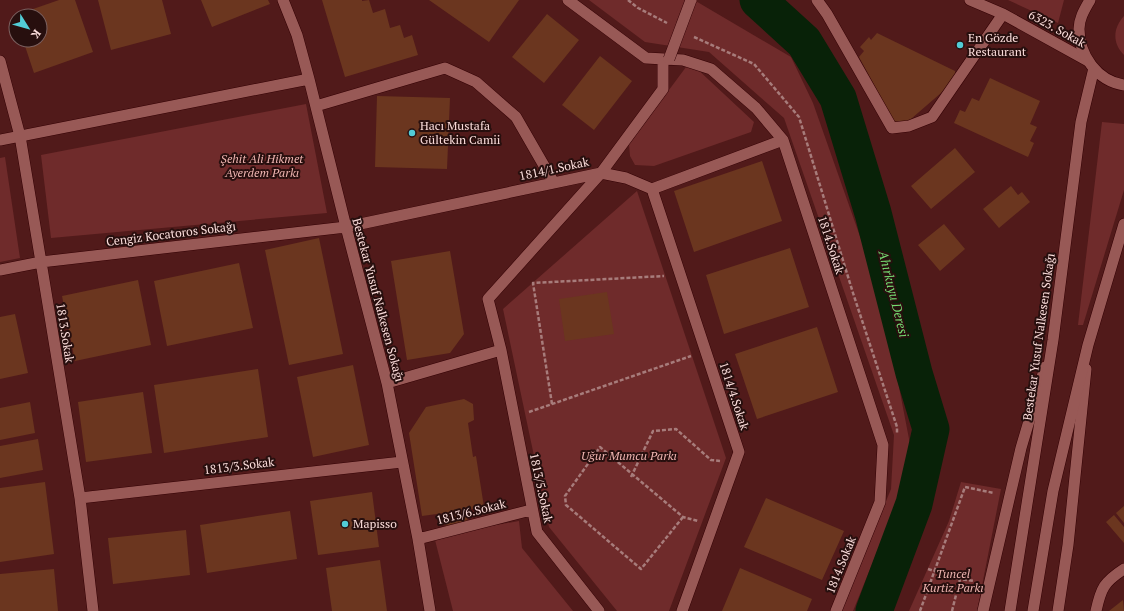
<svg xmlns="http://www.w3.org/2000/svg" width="1124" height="611" font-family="'PT Serif',serif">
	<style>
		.green { fill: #6f2b2b }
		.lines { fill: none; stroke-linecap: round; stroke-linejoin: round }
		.river { stroke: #082208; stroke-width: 37 }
		.building { fill: #6b361f }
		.minor-casing { stroke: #340004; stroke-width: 12 }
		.secondary-casing { stroke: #340004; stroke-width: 12 }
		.path { stroke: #a77c7b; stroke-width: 2.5; stroke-dasharray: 4 2; stroke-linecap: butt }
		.minor { stroke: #985956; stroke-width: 11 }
		.secondary { stroke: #985956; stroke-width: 11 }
		.pedestrian-bridge-casing { stroke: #340004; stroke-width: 12; stroke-linecap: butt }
		.pedestrian-bridge { stroke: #985956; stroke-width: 11 }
		.poi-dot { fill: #52ccd6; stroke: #270f0e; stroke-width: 1.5 }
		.labels { text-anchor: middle; stroke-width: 4; stroke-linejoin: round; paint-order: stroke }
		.street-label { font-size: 12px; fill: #fbdddb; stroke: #270f0e }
		.poi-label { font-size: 12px; fill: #fbdddb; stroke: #270f0e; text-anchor: start }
		.park-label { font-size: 12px; font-style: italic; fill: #eeb4b0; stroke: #270f0e }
		.water-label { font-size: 13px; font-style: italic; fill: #76dc72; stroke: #270f0e }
	</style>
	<rect width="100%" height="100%" fill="#511a1a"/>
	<path class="green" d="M589,0H694L791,57L813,103L882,299L910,444L906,489L877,552L853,611H841L891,489L894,435L784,118L709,52L645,42Z
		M1008,0H1064L1058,23Z
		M1124,16V55C1112,43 1113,28 1124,16Z
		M694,66L754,122L751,132L654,166L635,165L630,156L629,144L686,67Z
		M306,104L327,213L51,238L41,155Z
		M1102,122L1124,124V190L1083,325H1078Z
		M5,157L20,258L0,262V158Z
		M637,191L726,458L669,611H617L549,527L503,309Z
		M961,482L1001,489L977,611H909L949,521Z
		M519,521L522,548L573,611H453L434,536Z"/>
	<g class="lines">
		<path class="river" d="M758,0L804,42L838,98L873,213L914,373L931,429L914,504L874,611"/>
	</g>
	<path class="building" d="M59,0H75L93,52L34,73L23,40H40V16H16V19L13,16Z
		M98,0H162L171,34L111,50Z
		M201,0H268L270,4L212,27Z
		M322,0H362V1L369,0L373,13L385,9L390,28L400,25L404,38L412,35L418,55L345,77Z
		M429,0H519L489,42Z
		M547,14L579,40L544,83L512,57Z
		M877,33L955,71L956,80L904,125H896L859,57L864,51L860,47L869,37L871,40Z
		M600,56L632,81L594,130L562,105Z
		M990,78L1040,101L1030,124L1037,127L1030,141L1034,143L1028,157L954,123L960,110L965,112L972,98L979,101Z
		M377,96L450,98L447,169L375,167Z
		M955,148L975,172L931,209L911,186Z
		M762,161L782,221L694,252L674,191Z
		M1011,186L1018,195L1022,192L1030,202L999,228L983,209Z
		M944,224L965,249L940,271L918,245Z
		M319,238L343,354L289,365L265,250Z
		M790,248L809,307L724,334L706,275Z
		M450,251L464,334L450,353L407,360L391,261Z
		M239,263L253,328L167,346L154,281Z
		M138,280L151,345L75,361L62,296Z
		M607,292L614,334L565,341L559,299Z
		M15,314L28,373L0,379V317Z
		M817,327L838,392L757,419L735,354Z
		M353,365L369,445L313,457L297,377Z
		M258,369L268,437L164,453L154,385Z
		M143,392L152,453L86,462L78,402Z
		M464,399L473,404L474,420L468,423L473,457L476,456L484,507L466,510L468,523L446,527L444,513L422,516L409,433L426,407Z
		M30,402L35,433L0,440V408Z
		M38,439L43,470L0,478V446Z
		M45,482L54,554L0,562V488Z
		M372,492L379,547L318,555L310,501Z
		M766,498L844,531L822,580L744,547Z
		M1124,506V523L1116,513Z
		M290,511L297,559L207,573L200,525Z
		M1114,515L1124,527V543L1106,522Z
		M186,530L190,575L113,584L108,538Z
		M380,560L387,611H332L326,568Z
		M740,568L812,599L807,611H722Z
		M54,569L58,611H0V574Z
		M1123,600L1124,611H1109Z"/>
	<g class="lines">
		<defs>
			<path id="minor" d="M283,0L297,35L309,79L346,227L387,383L418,539L430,611
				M568,0L646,58L683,60L711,69L756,108L783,140L883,445L880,502L836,611
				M817,0L827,14L892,128L909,126L932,117L1003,14
				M970,0L1003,14L1088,61
				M0,61L20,136L41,262L80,498L93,611
				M316,106L445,68L476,82L516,117L554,183
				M0,140L309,79
				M652,189L739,452L682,611
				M0,270L41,262L346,227L601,173L626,178L652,189L783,140
				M387,383L501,350
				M80,498L402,462
				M418,539L531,510
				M599,611L537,532L501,350L488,299L601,173L663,89V59
				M983,611L1021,448L1045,367
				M1058,611L1068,545L1086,369
				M1096,611C1101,588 1104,582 1124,569"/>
			<path id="secondary" d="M1090,0C1085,9 1079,18 1079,29C1079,55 1097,81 1124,85
				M1010,611L1053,340L1081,122L1094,68
				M1033,611L1053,491L1088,345L1124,224"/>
		</defs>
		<use href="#minor" class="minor-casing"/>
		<use href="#secondary" class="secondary-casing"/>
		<path class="path" d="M628,0L638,8L667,23
			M694,37L754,64L799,117L853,293L897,427V434
			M552,404L533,283L664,276
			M529,412L691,356
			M631,477L653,431L676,429L711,460L720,461
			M683,517L641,569L566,505L565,496L600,447L683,517L698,521
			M928,569L960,579
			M920,611L965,487L994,493
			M952,611L960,579L974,581"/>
		<use href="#minor" class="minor"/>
		<use href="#secondary" class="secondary"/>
		<defs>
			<path id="pedestrian-bridge" d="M669,59L691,0"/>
		</defs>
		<use href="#pedestrian-bridge" class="pedestrian-bridge-casing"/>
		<use href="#pedestrian-bridge" class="pedestrian-bridge"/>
	</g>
	<g class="poi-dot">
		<circle cx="960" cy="45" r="4"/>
		<circle cx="412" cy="133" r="4"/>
		<circle cx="345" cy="524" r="4"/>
	</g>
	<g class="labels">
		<g class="street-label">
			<text transform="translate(1057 29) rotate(29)" y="4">6323. Sokak</text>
			<text transform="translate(554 169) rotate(-12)" y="4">1814/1.Sokak</text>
			<text transform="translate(171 234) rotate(-7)" y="4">Cengiz Kocatoros Sokağı</text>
			<text transform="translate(831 245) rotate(72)" y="4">1814.Sokak</text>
			<text transform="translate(378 300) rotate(75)" y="4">Bestekar Yusuf Nalkesen Sokağı</text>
			<text transform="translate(65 333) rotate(81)" y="4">1813.Sokak</text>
			<text transform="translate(1039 337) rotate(-82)" y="4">Bestekar Yusuf Nalkesen Sokağı</text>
			<text transform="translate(734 396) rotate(72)" y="4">1814/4.Sokak</text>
			<text transform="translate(239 466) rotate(-7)" y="4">1813/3.Sokak</text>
			<text transform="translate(541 488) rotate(78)" y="4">1813/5.Sokak</text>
			<text transform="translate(471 512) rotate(-14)" y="4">1813/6.Sokak</text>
			<text transform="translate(841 565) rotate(-68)" y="4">1814.Sokak</text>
		</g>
		<g class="poi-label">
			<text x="968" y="42">En Gözde<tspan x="968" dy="14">Restaurant</tspan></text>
			<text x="420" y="130">Hacı Mustafa<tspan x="420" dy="14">Gültekin Camii</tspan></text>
			<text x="353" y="528">Mapisso</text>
		</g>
		<g class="park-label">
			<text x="262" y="163">Şehit Ali Hikmet<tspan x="262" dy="14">Ayerdem Parkı</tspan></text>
			<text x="629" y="460">Uğur Mumcu Parkı</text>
			<text x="953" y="578">Tuncel<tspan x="953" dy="14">Kurtiz Parkı</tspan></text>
		</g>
		<g class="water-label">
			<text transform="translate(894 294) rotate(76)" y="5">Ahırkuyu Deresi</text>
		</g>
	</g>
	<g transform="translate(28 28) rotate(127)"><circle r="19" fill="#270f0e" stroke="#7c6160"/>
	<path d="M0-3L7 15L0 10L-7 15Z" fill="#52ccd6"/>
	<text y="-6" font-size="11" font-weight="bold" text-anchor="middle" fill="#fbdddb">K</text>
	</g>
</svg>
